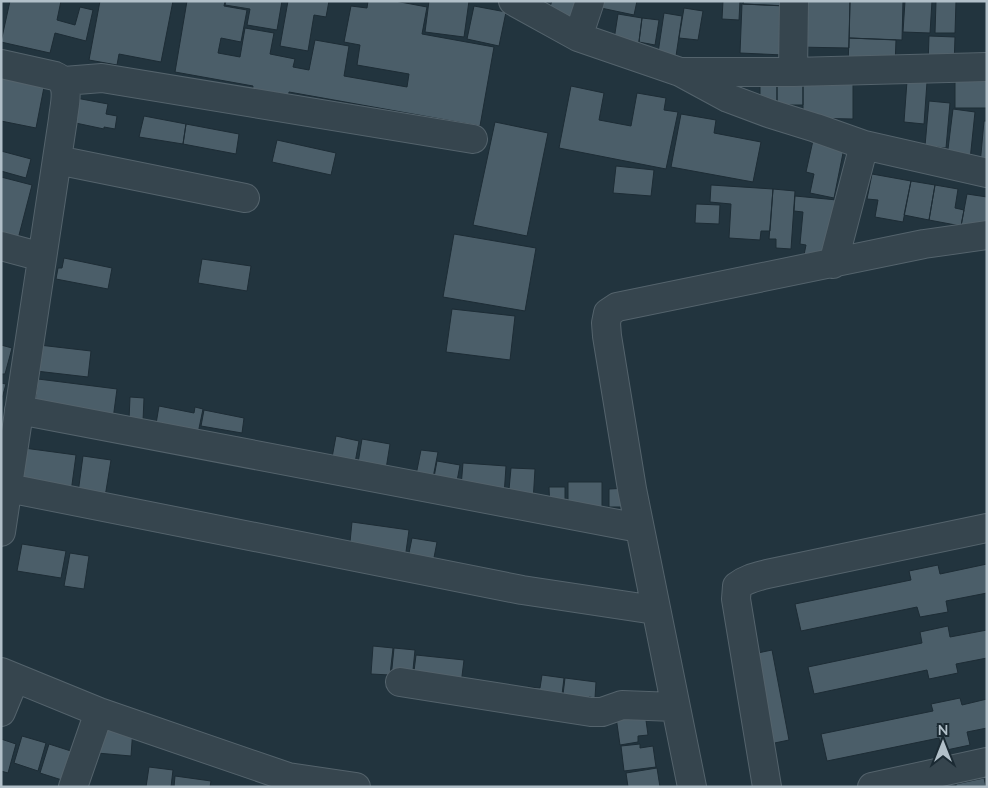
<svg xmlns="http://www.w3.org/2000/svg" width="988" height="788" font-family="Mulish,sans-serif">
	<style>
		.building { fill: #4b5e69; stroke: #1d2c35 }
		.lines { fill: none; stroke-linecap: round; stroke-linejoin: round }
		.minor-casing { stroke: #54636c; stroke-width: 30 }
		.minor { stroke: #36454e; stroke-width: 28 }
	</style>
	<rect width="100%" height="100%" fill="#22343e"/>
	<path class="building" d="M10,1H61L57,20L75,25L80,7L93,10L86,41L55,33L50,53L1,42Z
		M100,1H173L161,62L119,54L117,65L89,60Z
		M187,1H225L224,6L247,10L241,42L221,38L218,53L240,57L245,28L274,33L270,54L295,59L293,67L309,70L315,40L349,46L344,76L407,87L409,74L357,65L360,45L344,42L351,6L367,8L368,1H395L427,7L422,34L494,47L480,126L289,92L288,99L252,93L253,86L175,72Z
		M226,1H282L277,30L247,25L250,9L225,5Z
		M288,1H329L326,17L314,15L308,51L280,46Z
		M429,1H469L464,37L425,32Z
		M552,1H577L569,20L548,12Z
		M602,1H637L634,15L601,8Z
		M723,1H740L739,20L722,19Z
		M744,1H789V6L743,4Z
		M798,1H850L849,48L796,47Z
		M850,1H903L902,40L849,38Z
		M905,1H932L930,33L903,32Z
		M936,1H956L955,33H935Z
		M742,4L785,6L783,55L740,53Z
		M474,6L506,12L499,46L467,39Z
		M684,8L703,11L698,40L679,38Z
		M664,13L682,16L676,56L658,53Z
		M618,14L642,18L638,49L613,46Z
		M642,18L659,20L655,45L639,42Z
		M929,36L955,37L954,66L928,65Z
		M849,38L896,40L895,66L848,65Z
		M1,74L45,82L36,128L1,121Z
		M760,74H777V105H760Z
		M777,74H803V105H777Z
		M803,80L853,81V119L803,118Z
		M907,81L927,82L924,124L904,122Z
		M955,81H987V108H955Z
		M571,86L604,93L599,120L631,126L637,93L666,98L664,110L678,112L666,169L559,148Z
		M76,98L108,104L106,114L117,116L115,129L104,127V129L71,122Z
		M929,101L950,103L946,148L925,146Z
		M953,109L975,112L970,160L947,157Z
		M681,114L716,120L714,133L761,142L753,182L671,167Z
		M144,116L186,124L183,144L139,137Z
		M984,121H987V166L980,165Z
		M495,122L548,133L527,236L473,225Z
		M186,124L239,134L236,154L183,144Z
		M814,136L845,143L834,198L810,193L814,174L806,172Z
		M277,140L336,153L331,175L272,162Z
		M1,151L31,159L26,178L1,171Z
		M616,166L654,170L651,196L613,193Z
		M872,174L911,181L903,222L875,217L878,200L867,199Z
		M1,177L32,185L18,239L1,234Z
		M911,181L935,185L929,220L904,215Z
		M711,185L773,189L770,231H761L760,240L729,238L731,204L710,202Z
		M935,185L958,189L955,208L964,210L961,226L929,220Z
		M773,189L795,191L791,249L776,248V239H769Z
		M967,194L987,197V231L961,226Z
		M795,196L837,200L825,257L804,255L806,245L800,244L803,212L794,211Z
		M696,204L720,205L719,224L695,223Z
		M454,234L536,248L525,311L443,297Z
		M64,258L112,268L108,289L56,279L58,268H62Z
		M202,259L251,266L247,291L198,283Z
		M452,309L515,316L510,360L446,352Z
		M1,345L12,348L5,374H1Z
		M39,345L91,351L88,377L36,371Z
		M38,379L117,389L113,419L34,410Z
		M1,383L6,384L1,402Z
		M130,397L144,398L143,421L129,420Z
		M159,406L194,413L195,407L203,409L196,443L155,430Z
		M204,410L244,418L242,433L201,426Z
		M336,436L359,441L354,468L331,463Z
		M362,439L390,444L386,469H357Z
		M24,448L76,455L71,492L19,484Z
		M421,450L438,452L431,488L414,485Z
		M83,456L111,460L105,497L78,493Z
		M437,461L460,465L455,492L432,488Z
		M463,463L506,466L504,496L461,487Z
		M511,468L535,469L533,502L508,500Z
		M568,482H602V512L568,513Z
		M549,487H565V511H550Z
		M628,488V507H609V489Z
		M352,522L409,530L405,559L349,552Z
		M412,538L437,542L432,568L407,563Z
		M22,544L66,551L61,578L17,571Z
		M70,553L89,556L84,589L64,586Z
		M987,564V593L946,601L948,612L920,617L917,607L801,631L795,604L911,580L909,571L938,565L940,574Z
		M948,626L950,637L987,630V658L956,664L958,673L929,679L927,670L814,694L808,667L922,643L920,632Z
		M373,646L393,648L390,675L371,674Z
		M394,648L415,650L412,680L391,678Z
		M772,650L789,740L765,745L748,655Z
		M416,655L464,660L461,684L413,679Z
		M542,675L564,678L561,703L527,699L528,687L540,688Z
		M565,678L596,682L595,698L589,697L588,706L562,703Z
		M960,698L962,705L987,699V728L967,732L970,745L942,751L939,738L827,761L821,734L933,711L931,704Z
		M645,713L648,735L638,736V742L620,745L616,717Z
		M99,725L133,728L131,756L97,753Z
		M22,736L46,743L38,771L14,763Z
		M1,739L16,744L8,773L1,771Z
		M49,744L74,752L65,781L40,773Z
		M640,744V748L653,746L656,767L624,771L621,746Z
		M149,767L173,770L171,787H146Z
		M657,768L660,787H628L626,773Z
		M175,776L211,781L210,787H174Z
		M984,778L986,787H956V784Z"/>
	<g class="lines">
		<defs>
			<path id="minor" d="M513,1L578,37L680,72L728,98L771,114L816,128L864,145L987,173
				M578,37L590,1
				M1,64L55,76C72,83 64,105 63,119L1,532
				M681,72H793L987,67
				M793,72L794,1
				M64,81L102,78L473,139
				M57,160L245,198
				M1,246L42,257
				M833,264L864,145
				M19,410L639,528
				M8,488L522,590L655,610
				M1,672L99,712L288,777L285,787
				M400,682L591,712H602L622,705L675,707
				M1,712L15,678
				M288,777L356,787
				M73,787L99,712
				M692,787L632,489L607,336L606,323L608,313L617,307L924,244L987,235
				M767,787L736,599L737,586C746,579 756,577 767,574L987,528
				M872,787L987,762"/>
		</defs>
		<use href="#minor" class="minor-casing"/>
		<use href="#minor" class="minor"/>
	</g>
	<rect width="988" height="788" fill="none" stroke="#b2c0c9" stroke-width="5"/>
	<g transform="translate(943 743)" stroke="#1b2a33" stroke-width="4" paint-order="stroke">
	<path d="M0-4L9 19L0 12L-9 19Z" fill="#b2c0c9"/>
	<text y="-8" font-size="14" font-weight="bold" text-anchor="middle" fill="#b2c0c9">N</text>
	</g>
</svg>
